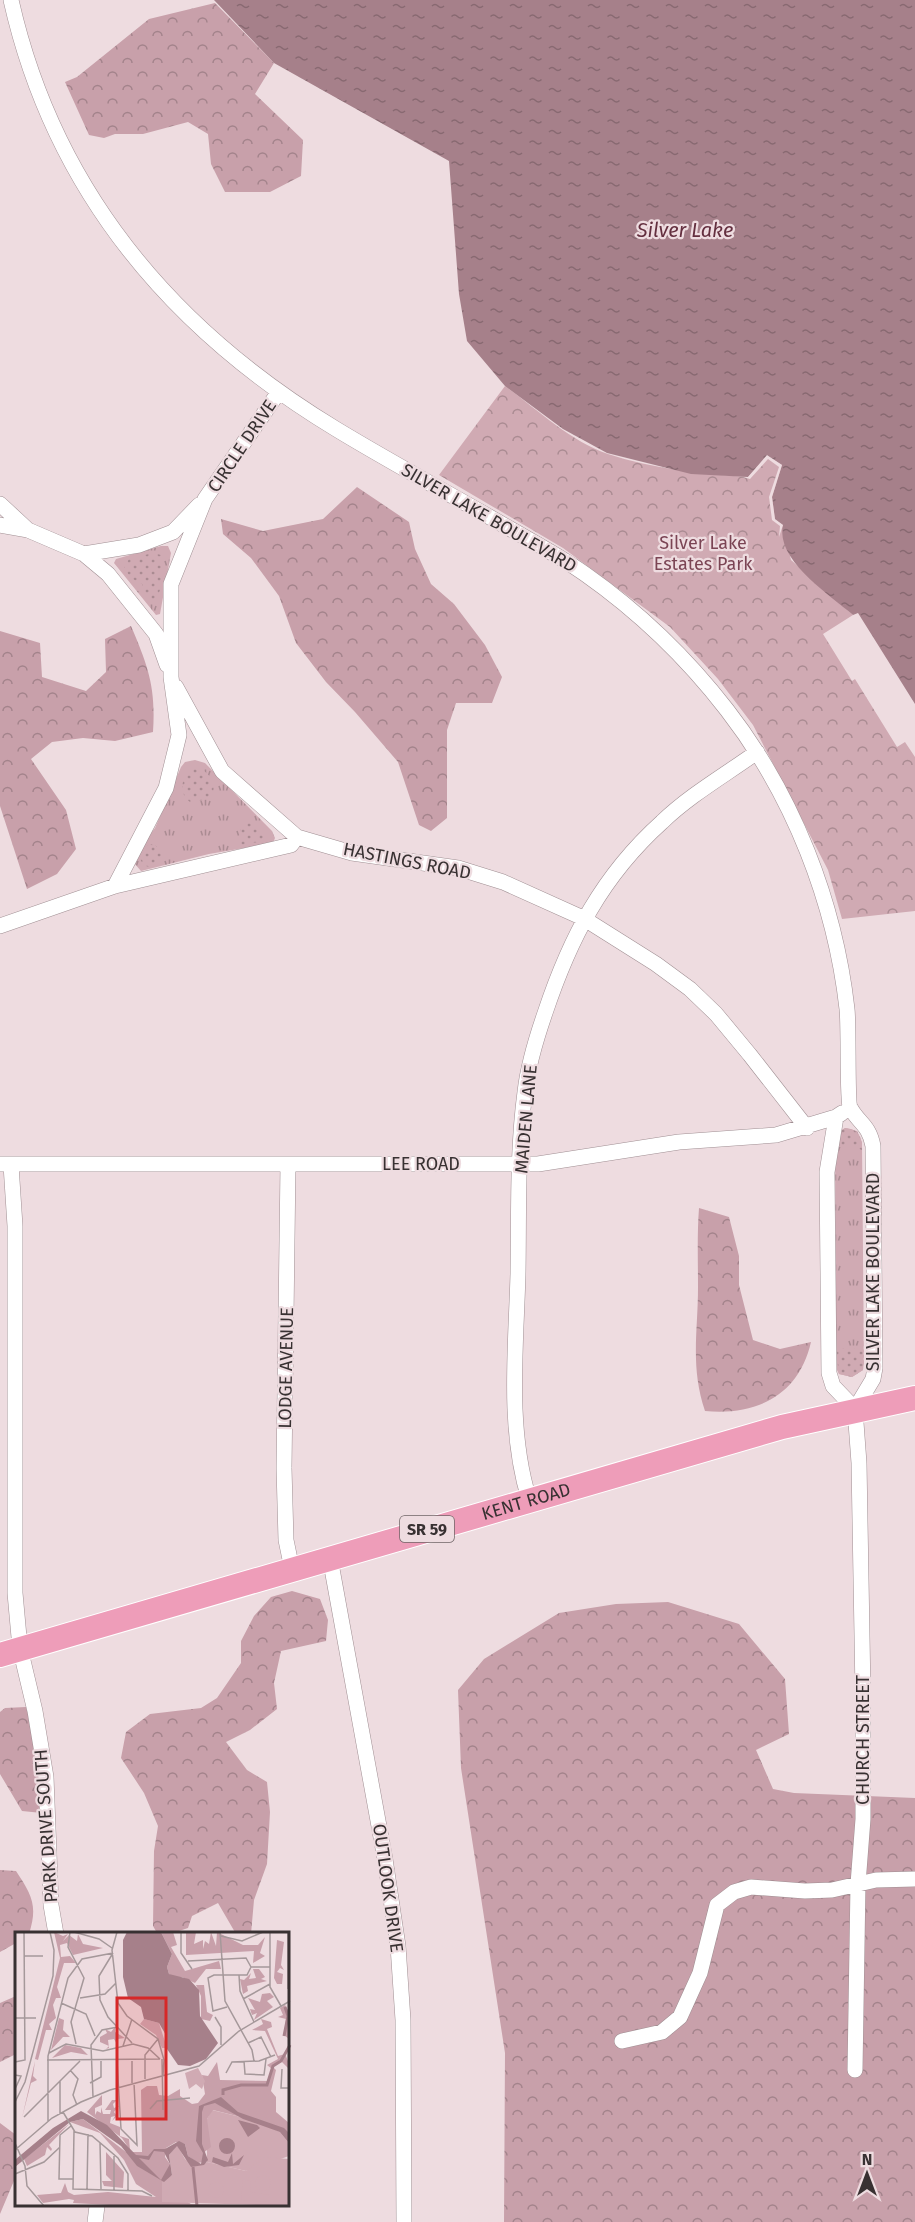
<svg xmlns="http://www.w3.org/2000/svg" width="915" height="2222" font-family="'Fira Sans',sans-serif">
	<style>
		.grass { fill: url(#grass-tufts) }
		.forest { fill: url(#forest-crowns) }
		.park { fill: url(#park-crowns) }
		.garden { fill: url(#garden-dots) }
		.water { fill: url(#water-ripples) }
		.pier { fill: #eedce0 }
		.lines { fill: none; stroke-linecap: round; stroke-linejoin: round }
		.street-casing { stroke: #a08f93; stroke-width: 16 }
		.primary-casing { stroke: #fff; stroke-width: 26 }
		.street { stroke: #fff; stroke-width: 15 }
		.primary { stroke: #ee9db9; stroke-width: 24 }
		.labels { text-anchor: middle; stroke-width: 4.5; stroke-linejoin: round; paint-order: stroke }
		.shield { fill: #eedce0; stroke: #6f6466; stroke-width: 1.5 }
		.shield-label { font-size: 16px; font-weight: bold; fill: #383132 }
		.street-label { font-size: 18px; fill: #383132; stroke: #eedce0 }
		.park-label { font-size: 18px; fill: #7b4454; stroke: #eedce0 }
		.water-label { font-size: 20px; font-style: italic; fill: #642f3f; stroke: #eedce0 }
		.inset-river { fill: none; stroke: #a6808a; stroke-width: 3 }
		.inset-road { fill: none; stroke: #a5989a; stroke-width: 1.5 }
		.view { fill: #d62828; fill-opacity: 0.15; stroke: #d62828; stroke-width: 3 }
		.inset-edge { fill: none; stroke: #383132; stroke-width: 3 }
	</style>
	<defs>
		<pattern id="grass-tufts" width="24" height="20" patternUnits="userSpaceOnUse" patternTransform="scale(1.5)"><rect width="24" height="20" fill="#d0aab3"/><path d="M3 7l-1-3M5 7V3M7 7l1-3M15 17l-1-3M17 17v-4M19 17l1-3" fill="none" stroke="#aa8b92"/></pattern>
		<pattern id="forest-crowns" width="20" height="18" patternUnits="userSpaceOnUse" patternTransform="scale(1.5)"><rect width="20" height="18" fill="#c8a0aa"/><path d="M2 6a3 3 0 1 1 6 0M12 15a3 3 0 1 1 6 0" fill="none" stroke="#a3838b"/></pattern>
		<pattern id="park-crowns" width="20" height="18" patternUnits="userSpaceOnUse" patternTransform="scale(1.5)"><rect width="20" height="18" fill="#d0aab3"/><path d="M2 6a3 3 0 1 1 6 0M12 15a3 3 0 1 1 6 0" fill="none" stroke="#aa8b92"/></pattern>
		<pattern id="garden-dots" width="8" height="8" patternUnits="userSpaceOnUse" patternTransform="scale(1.5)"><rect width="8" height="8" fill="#d0aab3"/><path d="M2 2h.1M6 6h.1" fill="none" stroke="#aa8b92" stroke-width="1.8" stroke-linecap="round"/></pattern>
		<pattern id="water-ripples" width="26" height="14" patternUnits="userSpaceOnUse" patternTransform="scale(1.5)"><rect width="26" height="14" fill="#a6808a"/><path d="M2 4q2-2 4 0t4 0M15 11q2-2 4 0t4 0" fill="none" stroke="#886971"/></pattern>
	</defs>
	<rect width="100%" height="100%" fill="#eedce0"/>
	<path class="grass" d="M161,546H168L171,553L160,614L156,615L114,563L116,559Z
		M195,760L205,763L272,831L275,838L273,843L209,854L141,871L134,863L137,851L155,828L181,767L185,762Z
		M845,1128L857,1131L862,1142L864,1363L863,1370L852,1377L839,1374L836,1368L835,1138Z"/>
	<path class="forest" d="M215,3L274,63L255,94L303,140L301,176L270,192H225L211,164L208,134L188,122L143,134H115L104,138L89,135L65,82L77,77L149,19Z
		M357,487L409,522L415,549L431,584L454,604L485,645L502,677L492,703H456L447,730V818L431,831L419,825L398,762L355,712L326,682L296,643L279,596L251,558L223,534L221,519L263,531L323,519Z
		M131,626C148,666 156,687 153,732L115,741L83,738L52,742L31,759L66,810L76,849L57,874L27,889L0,806V631L40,643L42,677L86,691L106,672L105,639Z
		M699,1208L729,1217L739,1256V1285L753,1340L780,1349L811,1342C799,1395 757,1416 705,1411C690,1366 698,1332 698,1287C698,1261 697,1235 699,1208Z
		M292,1591L320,1599L328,1620L326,1641L281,1651L274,1683L277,1709L250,1730L226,1742L247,1770L267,1782L270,1812L267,1864L254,1900L251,1934H236L218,1903L192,1916L188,1928L170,1934L157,1933L153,1926L154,1851L158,1826L144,1793L121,1758L126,1732L150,1714L201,1708L217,1698L241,1663V1641L254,1616L271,1597Z
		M668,1602L739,1624L785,1679L789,1734L756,1750L773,1789L794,1793L915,1798V2222H504L505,2053L461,1768L458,1690L484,1659L559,1613L616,1604Z
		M26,1707L45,1771L42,1813L22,1811L0,1774V1712L5,1708Z
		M0,1870L16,1871C32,1895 38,1906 29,1934H16V1943L0,1952Z
		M16,1996V2054L0,2062V2003Z
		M0,2123L16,2135V2176L0,2214Z"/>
	<path class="park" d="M505,386C537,409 570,441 608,454C654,469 701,474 748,477L767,455L782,465L783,525L791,560L853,615L823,634L852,681L855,679L897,747L905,742L915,757V911L842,919L828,870L753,725L718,679L670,627L563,548L439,475Z"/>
	<path class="garden" d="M153,553L161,555C163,567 164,597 151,603L145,599L142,584L131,578L124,568L129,559Z
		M196,766C210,773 219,784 210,799L190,802C178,792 182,781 189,768Z
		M250,819L266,836L263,841L241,845C237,835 241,824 250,819Z
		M140 856a11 11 0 1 1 22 0a11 11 0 1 1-22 0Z
		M845,1128C859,1129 862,1137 862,1150L854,1147H835L838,1132Z
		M850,1347L864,1352L863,1370L852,1377L839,1374L836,1350Z"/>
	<path class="water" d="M214,0H915V704L858,613L853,615C830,595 775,560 783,525L775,520L772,497L782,465L767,456L748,477L691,474L607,453L563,429L505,386L467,341L459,294L449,161L274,63Z"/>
	<path class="pier" d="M767,455L782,465L772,497L775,519L783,525L779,537L780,526L772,520L769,497L779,467L768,459L750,479L743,477H748Z"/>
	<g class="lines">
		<defs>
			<path id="street" d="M11,0C54,191 171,329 336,429C392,463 450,494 507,527C533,542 560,556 585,574C639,612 686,657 727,710C793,795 835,902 847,1009C849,1026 847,1100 850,1107C858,1123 869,1124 873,1146L875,1368L873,1379L855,1409
				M0,504L28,530L84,554L108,574L156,634L167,665
				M0,525L27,530
				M84,554L139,545L173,532L199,505
				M176,687L222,771L297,837
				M115,886L166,788L179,735L171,677V584L205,499L278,393
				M0,926L115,886L291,845L297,837L352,853L458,868L503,882L583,918L656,964L690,989L716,1014L750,1055L807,1128
				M842,1113L836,1117L827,1172L829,1373L833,1386L855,1409
				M0,1164H538L679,1142L776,1135L836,1117
				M11,1165L15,1226V1593L20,1648L35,1711L46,1777L51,1905L56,1934
				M288,1165L284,1468L286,1540L292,1569
				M855,1409L859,1463L863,1693V1819L858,1884L855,2070
				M529,1499C507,1428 516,1348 518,1274C519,1213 517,1152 525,1092C528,1065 536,1039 545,1013C570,938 602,876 662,822C690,795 725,775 757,752
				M330,1558L385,1859L398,1946L403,2020L404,2222
				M622,2041L662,2032L680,2017L700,1973L717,1905L734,1892L751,1887L805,1891L832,1890L876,1880L915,1879
				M95,2222L97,2206"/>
			<g id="primary">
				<path id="s1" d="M0,1655L782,1427L915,1398"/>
			</g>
		</defs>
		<use href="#street" class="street-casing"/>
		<use href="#primary" class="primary-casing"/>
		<use href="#street" class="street"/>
		<use href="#primary" class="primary"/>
	</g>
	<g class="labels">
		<rect class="shield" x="400" y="1516" width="54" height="26" rx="4.5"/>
		<g class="shield-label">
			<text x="427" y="1535">SR 59</text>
		</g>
		<g class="street-label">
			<text transform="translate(242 446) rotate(-56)" y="6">CIRCLE DRIVE</text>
			<text transform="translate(489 518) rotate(30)" y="6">SILVER LAKE BOULEVARD</text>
			<text transform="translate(407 861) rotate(11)" y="6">HASTINGS ROAD</text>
			<text transform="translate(526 1119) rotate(-85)" y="6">MAIDEN LANE</text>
			<text x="421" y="1170">LEE ROAD</text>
			<text transform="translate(873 1272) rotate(-90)" y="6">SILVER LAKE BOULEVARD</text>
			<text transform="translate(286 1368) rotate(-89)" y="6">LODGE AVENUE</text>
			<text dy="6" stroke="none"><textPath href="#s1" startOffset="548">KENT ROAD</textPath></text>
			<text transform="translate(863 1740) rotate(-90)" y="6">CHURCH STREET</text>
			<text transform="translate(46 1826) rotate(-94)" y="6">PARK DRIVE SOUTH</text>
			<text transform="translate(388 1888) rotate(82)" y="6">OUTLOOK DRIVE</text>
		</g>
		<g class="park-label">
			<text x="703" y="549">Silver Lake<tspan x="703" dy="21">Estates Park</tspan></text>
		</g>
		<g class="water-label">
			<text x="685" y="237">Silver Lake</text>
		</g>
	</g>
	<g transform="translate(15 1932)">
		<rect width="274" height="274" fill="#eedce0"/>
		<path d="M197,178L246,190L265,200L274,211V224L231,239L192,230V187Z" fill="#d0aab3"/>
		<path d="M39,0L48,4L53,2L48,9L54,3L62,9L63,2L68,12L88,16L58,23L52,11L45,13L46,25L55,24L61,31H49L42,55L46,66H41L38,73L41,86L34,92L37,98H31L23,128L20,127L45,26ZM146,0H158L162,13L156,15L170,39L204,29L206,37H191L180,51L167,45L161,47L154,42L152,35L157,22ZM171,0H181L179,12L188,8V17L190,9L194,12L196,0L201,14L202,0L228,13H243L250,5L245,21L250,24L238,31L239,19L171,23ZM262,8L269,10L266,33L269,38L265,36L262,40L268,42L267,52H262L259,46ZM238,37H244L250,45L246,47L252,49L232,54L233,59L228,62L225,47L229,48L236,41L234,47L241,46ZM181,53H189L192,80L198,83L195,89L186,87V64ZM255,61L259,65L252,69L258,75L239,88L242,81L237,83L235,77L240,78L233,66L245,70L247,62ZM270,73L274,80V107L269,103L271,87L263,85L268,83L265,76ZM44,86L49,88L48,98L55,105H48L36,118ZM246,87L256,90L257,95L252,97L263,124L270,122L273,129L274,121V137L265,128L258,135L261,138L256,159L261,165V180L274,191V211L265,200L246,190L198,178L192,187L196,215L188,221V230L183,231L173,224L170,212L161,210L151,216L150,225L155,232L158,261L176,272L274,274H113L58,271L59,268L54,267L28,271L22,263L46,261L50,251L53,260L59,263L93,260L141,265L121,252L109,228L85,201L55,190L68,187L111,220H127L126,158L132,154H142L144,163L153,164L165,157V164L177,172L183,171L190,162L187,143L193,144L202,130L205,148L254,149L257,137L252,133L263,127L250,99L237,98L248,92ZM100,95V100L110,106L103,107V114L99,107L93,108L94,116L91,117L94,114L85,110V105L92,101L90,97L96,100ZM50,113L66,116L73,123L56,120L37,126ZM20,129L18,144L22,148L16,151L7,186ZM87,163V173L80,176V183L82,179L86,181V175L88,182H95L96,178H90L97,168H102L98,172L99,176L104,174L99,180L102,184L97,189L100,184L96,185L95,191L105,195V204L114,207L115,218L107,206L72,180ZM54,192L34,213L37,217L36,219L32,215L30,223L12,234L9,227ZM91,220L109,240L108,256L89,254L87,249H97L91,243Z" fill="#c8a0aa"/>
		<path d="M129,87L144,91L152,116H147L141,103L125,92ZM162,213L170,227L179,234L192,230L231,239L249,225L274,227V274L147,270V250L157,243L154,223Z" fill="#d0aab3"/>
		<path d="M183,136L190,149L187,157L181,152L174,157L170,141Z" fill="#d0aab3"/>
		<path d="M240 251a8 8 0 1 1 16 0a8 8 0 1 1-16 0ZM228,248L235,249L236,260L255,263L254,270L226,268ZM193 258a8 8 0 1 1 16 0a8 8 0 1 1-16 0Z" fill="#d0aab3"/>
		<path d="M112,0H146L157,22L152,35L154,42L174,47L184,58L185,84L203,111L191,127L175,134L163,133L152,117V105L144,91L129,87L126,75L113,66L108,45V8ZM206,165L223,180L269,196L274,201V211L265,200L228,187L200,171L189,174L187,180V212L193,228L189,233L176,235L162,214L154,223L157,243L149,250L122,234L106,214L68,187L55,190L0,235L1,227L38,196L66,179L92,193L121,223L133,224L139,217H150L164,209L170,212L173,224L186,232L188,221L181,209L184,174ZM139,219L149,220L155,232L146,248L124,226L134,228ZM223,188L242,193L245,196L233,205ZM204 214a8 8 0 1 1 16 0a8 8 0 1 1-16 0ZM217,221L218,232L229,223L224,233L209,235L197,230L198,225L213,230Z" fill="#a6808a" fill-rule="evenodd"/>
		<path class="inset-river" d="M269,104L273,84L270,75M208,163V158L226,153H252L258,134L266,129L275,113M178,235L182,274"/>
		<path class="inset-road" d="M55,0L53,15L69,46L56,90L61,112M59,0L84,7L97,16M102,0L97,18L103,71L112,84L143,107L149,128L148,143M166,0V21L177,37M205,0L210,69L237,118L239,129M255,0V55L266,74M273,0V57M206,4L227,9L248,0M98,21L84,44L85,68L93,85L117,111M9,24H28M173,29L231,26L236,35M236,35H255M224,43L225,59L239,90M65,66L90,62L101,51M228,67L255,52M46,71L71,82L80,104M212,75L198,79L193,46L199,43H232L236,35M200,85L206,95V113M0,86H21M233,111L246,105L256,125M108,114L117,87M34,121L51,112L88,119L118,112L133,116L145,127M147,127L148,178M32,128L145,127M102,129L106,197L122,213L119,151M117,129V151M229,129L230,142L249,143L251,127M0,130L10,128L9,0M267,137L266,156H275M55,138L63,147L58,163L62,173M211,141L217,130L244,129L260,123M0,143L6,144L0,157M130,147V123L143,107M75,151L86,145V129M78,165L76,113L87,98L103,95M0,170L10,150L38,44L39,18L35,0M135,177L142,169L175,166M48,180L60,200L77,204L103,226L113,242V259M45,182V149L65,129M9,185L45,149M33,189V124L53,46L67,27L98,21M56,194L45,203L44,247H58M59,199L58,257L127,259L137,264M0,211L10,234L12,254L29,274M85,211L86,257M0,218L37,186L66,170L95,158L184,134L224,99L275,69M99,224V258M0,242L29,230L45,215M72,257L73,202"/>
		<path class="view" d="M102,66H151V187H102Z"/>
		<rect width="274" height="274" class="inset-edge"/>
	</g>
	<g transform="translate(867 2174)" stroke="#eedce0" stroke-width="4.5" paint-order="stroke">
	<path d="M0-4.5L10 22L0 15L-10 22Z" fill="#383132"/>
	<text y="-9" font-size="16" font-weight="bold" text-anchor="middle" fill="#383132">N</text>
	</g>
</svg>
